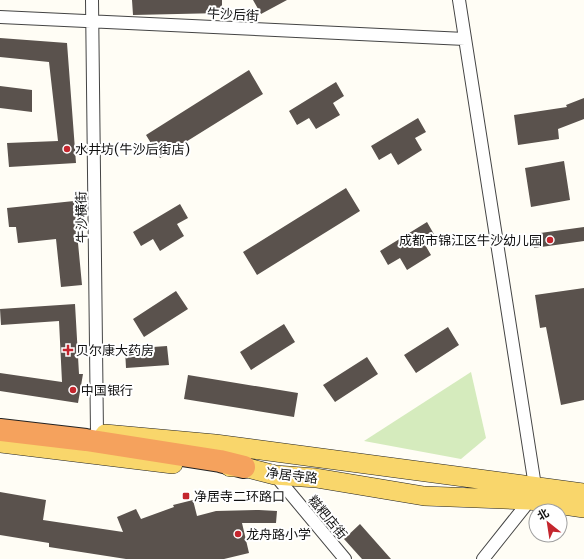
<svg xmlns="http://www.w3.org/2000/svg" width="584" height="559" font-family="Merriweather,'Noto Sans SC',serif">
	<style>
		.green { fill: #d5ebbd }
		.building { fill: #5a524d }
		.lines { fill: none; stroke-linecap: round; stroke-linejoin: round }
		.street-casing { stroke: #444; stroke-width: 14 }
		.primary-casing { stroke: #222; stroke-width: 20 }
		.highway-casing { stroke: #222; stroke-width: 24 }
		.street { stroke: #fff; stroke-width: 12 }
		.primary { stroke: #f9d66b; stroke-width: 19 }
		.highway { stroke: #f5a25d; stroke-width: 22 }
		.poi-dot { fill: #c4262e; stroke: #fff; stroke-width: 1.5 }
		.labels { text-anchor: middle; stroke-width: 4; stroke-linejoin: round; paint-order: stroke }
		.street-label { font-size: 13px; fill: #111; stroke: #fff }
		.poi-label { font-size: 13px; fill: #111; stroke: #fff; text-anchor: start }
	</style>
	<rect width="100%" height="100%" fill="#fffdf5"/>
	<path class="green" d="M471,372L486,438L461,459L364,441Z"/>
	<path class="building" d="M132,0H222V13L133,15Z
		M253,0H287L261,14Z
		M0,38L67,43L76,163L9,167L7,143L58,141L49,62L0,57Z
		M249,70L263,94L160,158L146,135Z
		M336,82L344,96L333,103L340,115L316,129L309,118L297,125L289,111Z
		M0,86L32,90V112L0,108Z
		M584,98V119L558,129L559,139L518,145L514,115L567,107L566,105Z
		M418,118L426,132L415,138L422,150L398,165L391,153L379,160L371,146Z
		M564,161L570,200L531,207L525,168Z
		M346,188L360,211L257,275L243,252Z
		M74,201L82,285L61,287L56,239L18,243L16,227H9L7,208Z
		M180,204L188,218L177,224L184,236L160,251L153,239L141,246L133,232Z
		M427,222L435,236L424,243L431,255L407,270L400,258L388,265L380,251Z
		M584,227V241L534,248L533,234Z
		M584,288V400L561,405L546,327L540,328L535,295Z
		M176,291L188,309L144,337L133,319Z
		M75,304L79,374H83L78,403L0,391V373L62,382L59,321L1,325L0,309Z
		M284,324L295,342L251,370L240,352Z
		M448,327L459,345L416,373L404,355Z
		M167,346L169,365L126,368L125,349Z
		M367,357L378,374L335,402L323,385Z
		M188,375L298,393L294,417L184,399Z
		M0,492L46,500L43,520L123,532L117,517L136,509L141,519L174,507L173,505L193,500L197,516L216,511L259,510L277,511L276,523H242L249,553L224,559H126L49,547V543L0,535Z
		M360,524L391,559H362L344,539Z"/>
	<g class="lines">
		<defs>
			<path id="street" d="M92,0L97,433
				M459,0L535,486
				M0,17L465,39
				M275,475L345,559
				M483,559L530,500"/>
			<path id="primary" d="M105,434L215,444L584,493
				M0,443L173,464
				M230,467H244L275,475L316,478L424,496L530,500L584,508"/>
			<path id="highway" d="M0,430L86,440L220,461L244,467"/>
		</defs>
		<use href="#street" class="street-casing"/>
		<use href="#primary" class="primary-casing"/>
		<use href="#highway" class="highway-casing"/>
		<use href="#street" class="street"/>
		<use href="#primary" class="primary"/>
		<use href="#highway" class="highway"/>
	</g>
	<g class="poi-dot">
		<circle cx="67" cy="149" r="4"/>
		<circle cx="550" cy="240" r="4"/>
		<path d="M66 344h4v4h4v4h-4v4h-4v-4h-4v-4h4z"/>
		<circle cx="73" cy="390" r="4"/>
		<rect x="182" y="492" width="8" height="8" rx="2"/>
		<circle cx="238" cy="534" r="4"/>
	</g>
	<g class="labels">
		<g class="street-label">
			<text transform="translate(233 14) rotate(3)" y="5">牛沙后街</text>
			<text transform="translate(81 217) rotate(-91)" y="5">牛沙横街</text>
			<text transform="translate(292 475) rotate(7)" y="5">净居寺路</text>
			<text transform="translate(328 517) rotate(50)" y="5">糍粑店街</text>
		</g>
		<g class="poi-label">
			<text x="75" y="154">水井坊(牛沙后街店)</text>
			<text x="542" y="245" text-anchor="end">成都市锦江区牛沙幼儿园</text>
			<text x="76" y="355">贝尔康大药房</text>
			<text x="81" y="395">中国银行</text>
			<text x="194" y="501">净居寺二环路口</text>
			<text x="246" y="539">龙舟路小学</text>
		</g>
	</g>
	<g transform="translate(548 523) rotate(330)"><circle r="19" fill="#ffffff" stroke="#a0a0a0"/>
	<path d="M0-3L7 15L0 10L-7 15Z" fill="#c4262e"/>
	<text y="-6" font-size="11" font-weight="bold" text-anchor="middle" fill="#111111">北</text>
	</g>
</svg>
